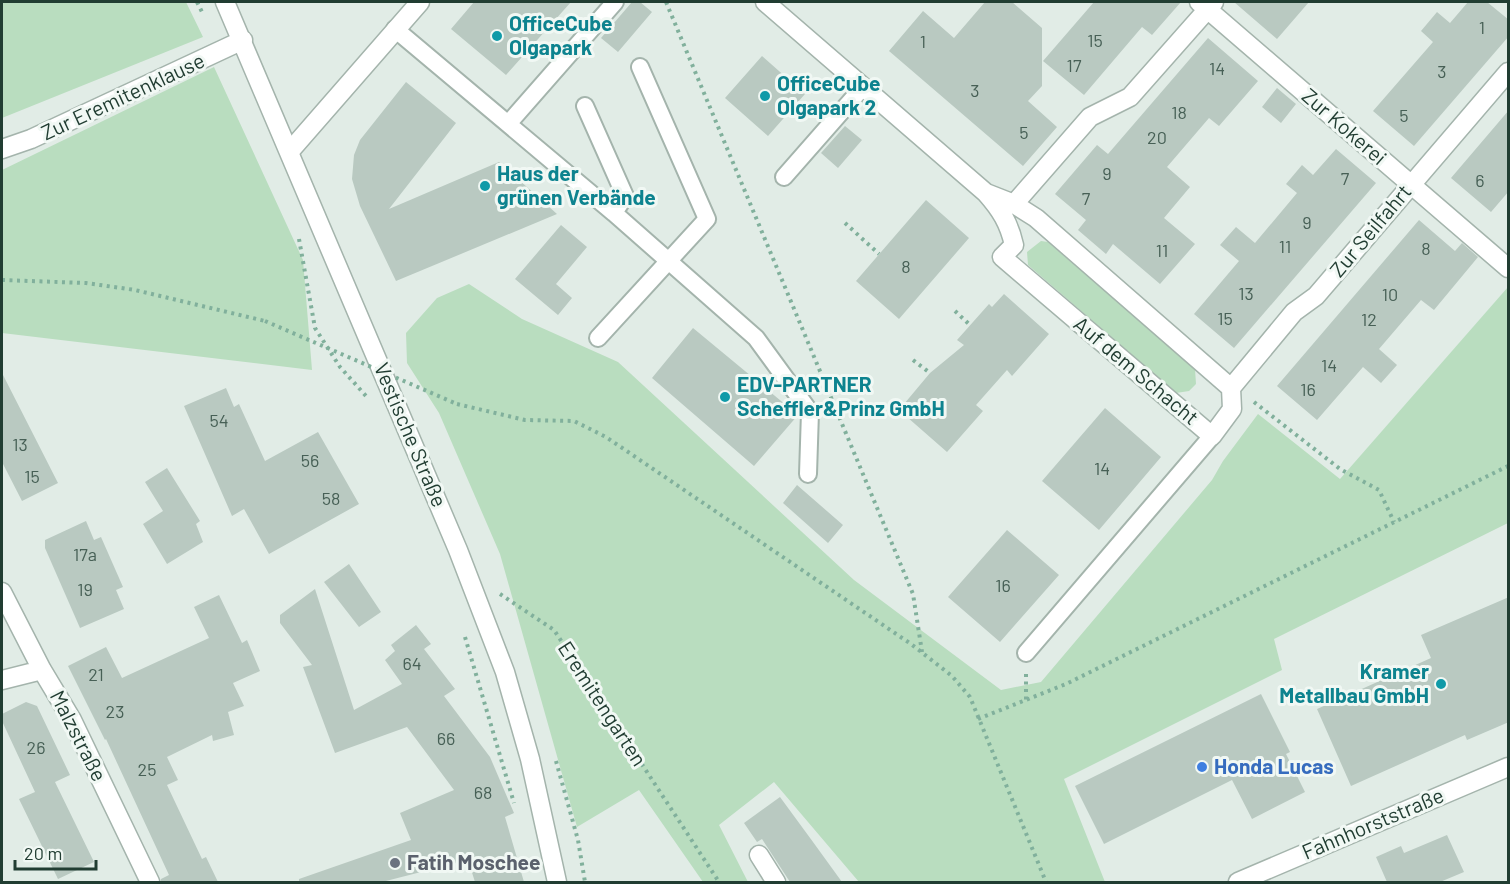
<svg xmlns="http://www.w3.org/2000/svg" width="1510" height="884" font-family="Barlow,sans-serif">
	<style>
		.green { fill: #b9ddbf }
		.building { fill: #b9c9c1 }
		.lines { fill: none; stroke-linecap: round; stroke-linejoin: round }
		.service-casing { stroke: #a4b4ac; stroke-width: 20 }
		.minor-casing { stroke: #a4b4ac; stroke-width: 21 }
		.tertiary-casing { stroke: #a4b4ac; stroke-width: 21 }
		.path { stroke: #81b09c; stroke-width: 4; stroke-dasharray: 3 4.5; stroke-linecap: butt }
		.service { stroke: #fff; stroke-width: 16 }
		.minor { stroke: #fff; stroke-width: 18 }
		.tertiary { stroke: #fff; stroke-width: 18 }
		.path-bridge { stroke: #81b09c; stroke-width: 4; stroke-dasharray: 3 4.5; stroke-linecap: butt }
		.culture-dot { fill: #0f9aa8; stroke: #f1f8f4; stroke-width: 2 }
		.shop-dot { fill: #3f7fe0; stroke: #f1f8f4; stroke-width: 2 }
		.worship-dot { fill: #6b7280; stroke: #f1f8f4; stroke-width: 2 }
		.labels { text-anchor: middle; stroke-width: 6; stroke-linejoin: round; paint-order: stroke }
		.number-label { font-size: 18px; fill: #476056 }
		.culture-label { font-size: 21px; font-weight: bold; fill: #0d838f; stroke: #f1f8f4; text-anchor: start }
		.street-label { font-size: 21px; fill: #213d32; stroke: #f1f8f4 }
		.shop-label { font-size: 21px; font-weight: bold; fill: #366cbe; stroke: #f1f8f4; text-anchor: start }
		.worship-label { font-size: 21px; font-weight: bold; fill: #5b616d; stroke: #f1f8f4; text-anchor: start }
	</style>
	<rect width="100%" height="100%" fill="#e1ece6"/>
	<path class="green" d="M2,2H186L203,37L2,118Z
		M214,67L303,260L312,370L2,333V170Z
		M1041,241L1048,242L1195,369L1196,384L1189,391L1176,393L1028,265L1027,252Z
		M469,284L522,319L618,362L854,580L1001,690L1041,682L1212,480L1223,461L1258,414L1340,479L1508,287V523L1274,639L1282,670L1064,779L1105,882H859L774,782L719,825L748,882H703L639,790L577,827L500,554L439,413L407,363L406,333L437,298Z"/>
	<path class="building" d="M474,2H571L506,75L451,29Z
		M632,2H640L652,12L618,52L601,38Z
		M985,2H1012L1042,28V86L1028,101L1057,127L1023,166L889,51L923,11L954,38Z
		M1094,2H1181L1152,35L1142,27L1084,95L1043,61Z
		M1234,2H1309L1277,39Z
		M1468,2H1487L1509,20V36L1414,146L1373,111L1433,42L1421,31L1437,12L1450,23Z
		M1208,38L1258,81L1219,126L1209,118L1167,167L1190,187L1164,218L1195,244L1160,284L1113,244L1106,254L1078,230L1086,220L1055,194L1097,145L1108,154Z
		M762,56L805,94L768,136L725,98Z
		M406,82L456,123L389,209L499,162L557,214L396,281L360,206L352,179L354,155L360,140Z
		M1277,88L1296,104L1281,123L1262,107Z
		M1509,110V191L1491,212L1451,178Z
		M845,126L862,140L838,168L821,153Z
		M1336,149L1376,183L1234,348L1194,314L1239,261L1220,245L1236,227L1255,243L1297,193L1286,184L1302,165L1313,175Z
		M926,200L969,238L899,319L856,281Z
		M1419,220L1455,251L1462,243L1478,257L1434,310L1421,300L1379,349L1397,365L1381,383L1363,367L1317,420L1277,386Z
		M561,225L587,247L556,284L572,298L558,315L515,279Z
		M1004,294L1049,334L1012,376L1007,370L976,405L983,411L947,452L899,410L930,373L964,345L957,340L989,304L992,307Z
		M693,328L798,415L754,466L652,378Z
		M2,373L58,483L22,501L2,462Z
		M226,388L234,407L239,404L265,461L318,432L359,504L269,554L244,509L232,516L184,406Z
		M1105,408L1161,457L1099,530L1042,481Z
		M167,468L200,521L196,524L203,542L167,564L143,524L163,511L145,482Z
		M797,485L843,525L828,543L783,503Z
		M86,521L94,540L101,537L123,587L116,590L124,609L80,628L45,548V540Z
		M1007,530L1059,575L1000,642L948,597Z
		M349,564L381,612L359,627L324,582Z
		M315,589L354,710L402,684L385,660L395,651L391,645L416,625L431,644L424,649L455,689L444,696L490,757L514,813L505,817L524,882H475L468,860L382,882H299V879L411,840L400,813L454,790L407,727L335,753L303,667L312,665L280,623V615Z
		M219,595L242,643L247,640L260,671L233,683L244,706L228,712L234,735L213,741L212,735L167,757L178,780L167,785L202,859L206,857L218,882H161V879L169,875L106,739L105,740L68,666L106,647L122,678L209,638L194,607Z
		M1509,597V722L1467,740L1465,735L1351,786L1317,709L1431,658L1421,635Z
		M1261,694L1290,752L1286,754L1305,792L1252,819L1232,780L1104,844L1075,786Z
		M26,702L37,706L70,775L55,782L94,862L58,879L19,799L35,792L2,721V714Z
		M780,797L813,842L842,882H790L762,839L757,842L744,823Z
		M1447,835L1464,872L1440,882H1387L1376,857L1401,846L1404,853Z"/>
	<g class="lines">
		<defs>
			<path id="service" d="M395,29L614,213L756,338L810,412L808,474
				M585,106L625,196L614,213
				M508,124L615,2
				M784,177L863,87
				M598,338L707,219L640,67
				M1026,653L1212,436"/>
			<path id="minor" d="M765,2L986,193L1014,204L1036,218L1231,388L1232,409L1212,436L1002,257L1014,245C1009,223 1001,210 986,193
				M1199,2L1508,268
				M2,149L31,139L243,40
				M290,151L420,2
				M1014,204L1090,117L1130,97L1214,2
				M1231,388L1294,312L1316,296L1508,72
				M2,592L42,670L72,720L150,882
				M2,680L42,670
				M759,855L776,882
				M1238,882L1508,767"/>
			<path id="tertiary" d="M225,2L458,550L505,672L530,759L557,882"/>
		</defs>
		<use href="#service" class="service-casing"/>
		<use href="#minor" class="minor-casing"/>
		<use href="#tertiary" class="tertiary-casing"/>
		<path class="path" d="M197,2L202,12
			M666,2L913,594L922,652
			M845,223L879,254
			M299,239L315,328L340,367L366,396
			M2,280L86,283L135,290L265,321
			M955,311L970,325
			M913,360L930,373
			M1254,402L1340,469L1379,490L1394,522
			M457,404L525,420L574,421L606,437L911,644L952,676L970,697L1046,882
			M500,594L554,630L719,882
			M465,637L514,803
			M1026,674V700
			M978,719L1066,684L1508,466
			M556,761L578,840L585,882"/>
		<use href="#service" class="service"/>
		<use href="#minor" class="minor"/>
		<use href="#tertiary" class="tertiary"/>
		<path class="path-bridge" d="M265,321L457,404"/>
	</g>
	<g class="culture-dot">
		<circle cx="497" cy="36" r="6"/>
		<circle cx="765" cy="96" r="6"/>
		<circle cx="485" cy="186" r="6"/>
		<circle cx="725" cy="397" r="6"/>
		<circle cx="1441" cy="684" r="6"/>
	</g>
	<circle class="shop-dot" cx="1202" cy="767" r="6"/>
	<circle class="worship-dot" cx="395" cy="863" r="6"/>
	<g class="labels">
		<g class="number-label">
			<text x="1482" y="34">1</text>
			<text x="1095" y="47">15</text>
			<text x="923" y="48">1</text>
			<text x="1074" y="72">17</text>
			<text x="1217" y="75">14</text>
			<text x="1442" y="78">3</text>
			<text x="975" y="97">3</text>
			<text x="1179" y="119">18</text>
			<text x="1404" y="122">5</text>
			<text x="1024" y="139">5</text>
			<text x="1157" y="144">20</text>
			<text x="1107" y="180">9</text>
			<text x="1345" y="185">7</text>
			<text x="1480" y="187">6</text>
			<text x="1086" y="205">7</text>
			<text x="1307" y="229">9</text>
			<text x="1285" y="253">11</text>
			<text x="1426" y="255">8</text>
			<text x="1162" y="257">11</text>
			<text x="906" y="273">8</text>
			<text x="1246" y="300">13</text>
			<text x="1390" y="301">10</text>
			<text x="1225" y="325">15</text>
			<text x="1369" y="326">12</text>
			<text x="1329" y="372">14</text>
			<text x="1308" y="396">16</text>
			<text x="219" y="427">54</text>
			<text x="20" y="451">13</text>
			<text x="310" y="467">56</text>
			<text x="1102" y="475">14</text>
			<text x="32" y="483">15</text>
			<text x="331" y="505">58</text>
			<text x="85" y="561">17a</text>
			<text x="1003" y="592">16</text>
			<text x="85" y="596">19</text>
			<text x="412" y="670">64</text>
			<text x="96" y="681">21</text>
			<text x="115" y="718">23</text>
			<text x="446" y="745">66</text>
			<text x="36" y="754">26</text>
			<text x="147" y="776">25</text>
			<text x="483" y="799">68</text>
		</g>
		<g class="culture-label">
			<text x="509" y="31">OfficeCube<tspan x="509" dy="24">Olgapark</tspan></text>
			<text x="777" y="91">OfficeCube<tspan x="777" dy="24">Olgapark 2</tspan></text>
			<text x="497" y="181">Haus der<tspan x="497" dy="24">grünen Verbände</tspan></text>
			<text x="737" y="392">EDV-PARTNER<tspan x="737" dy="24">Scheffler&amp;Prinz GmbH</tspan></text>
			<text x="1429" y="679" text-anchor="end">Kramer<tspan x="1429" dy="24">Metallbau GmbH</tspan></text>
		</g>
		<g class="street-label">
			<text transform="translate(123 97) rotate(-25)" y="7">Zur Eremitenklause</text>
			<text transform="translate(1344 127) rotate(41)" y="7">Zur Kokerei</text>
			<text transform="translate(1371 231) rotate(-50)" y="7">Zur Seilfahrt</text>
			<text transform="translate(1136 371) rotate(40)" y="7">Auf dem Schacht</text>
			<text transform="translate(410 435) rotate(67)" y="7">Vestische Straße</text>
			<text transform="translate(602 704) rotate(57)" y="7">Eremitengarten</text>
			<text transform="translate(78 736) rotate(63)" y="7">Malzstraße</text>
			<text transform="translate(1373 824) rotate(-23)" y="7">Fahnhorststraße</text>
		</g>
		<g class="shop-label">
			<text x="1214" y="774">Honda Lucas</text>
		</g>
		<g class="worship-label">
			<text x="407" y="870">Fatih Moschee</text>
		</g>
	</g>
	<rect width="1510" height="884" fill="none" stroke="#213d32" stroke-width="6"/>
	<path d="M15 860v9h81v-9" fill="none" stroke="#213d32" stroke-width="3"/>
	<text x="24" y="860" font-size="18" fill="#213d32" stroke="#f1f8f4" stroke-width="4.5" paint-order="stroke">20 m</text>
</svg>
